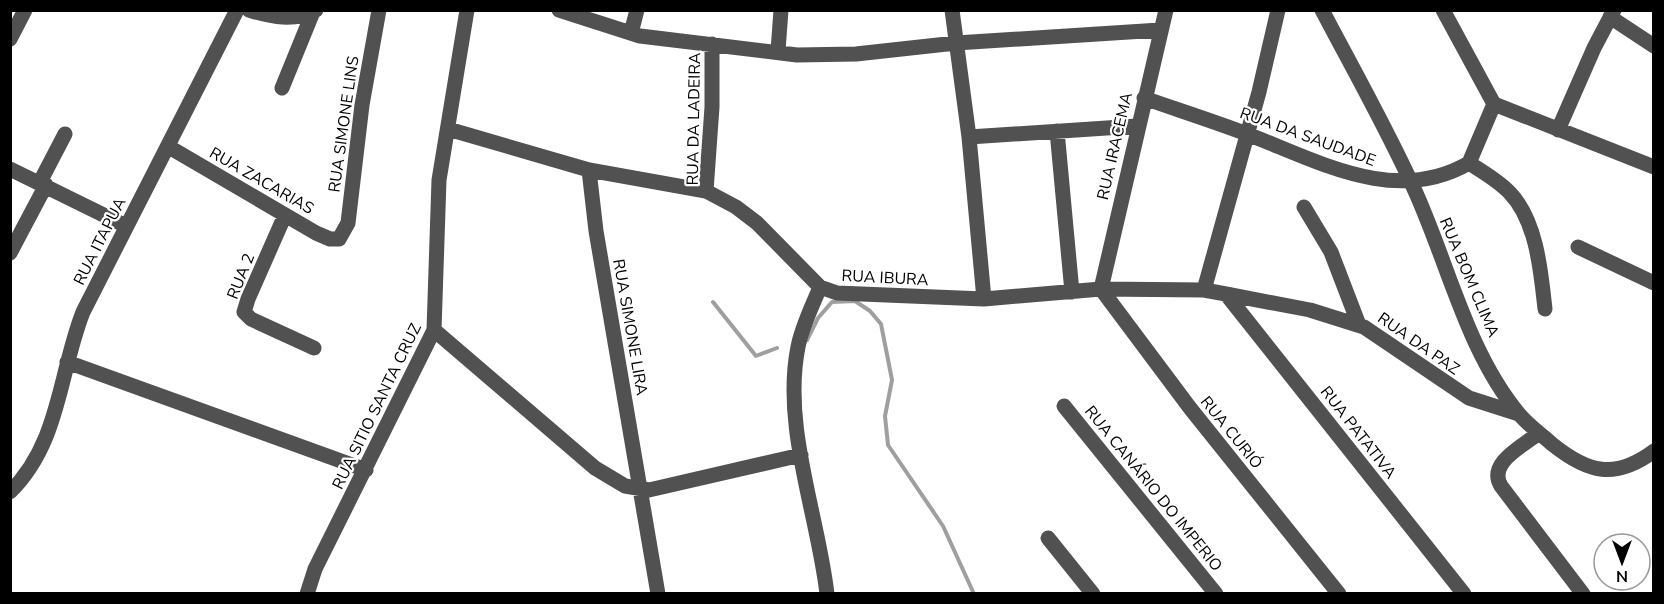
<svg xmlns="http://www.w3.org/2000/svg" width="1664" height="604" font-family="'Nunito Sans',sans-serif">
	<style>
		.lines { fill: none; stroke-linecap: round; stroke-linejoin: round }
		.stream { stroke: #9f9f9f; stroke-width: 4 }
		.minor { stroke: #515151; stroke-width: 15 }
		.labels { text-anchor: middle; stroke-width: 4.5; stroke-linejoin: round; paint-order: stroke }
		.street-label { font-size: 16px; fill: #000; stroke: #fff }
	</style>
	<rect width="100%" height="100%" fill="#fff"/>
	<g class="lines">
		<path class="stream" d="M713,302L756,356L777,348
			M807,340L818,318L832,302L855,301L870,311L881,324L892,380L885,416L888,445L943,526L974,594"/>
		<path class="minor" d="M249,10C271,17 295,22 316,10
			M559,10L640,36L797,55L856,54L956,43L1160,30
			M952,10L969,137L984,299
			M1166,10L1101,289L1190,408L1339,594
			M1322,10C1352,67 1383,122 1410,180C1446,254 1465,350 1519,414C1528,425 1541,434 1552,444C1588,473 1615,480 1654,451
			M1443,10L1494,104
			M1610,17L1654,46
			M631,33L637,10
			M10,39L25,10
			M778,51L781,10
			M282,88L313,12
			M1144,98C1178,110 1213,121 1247,134C1318,161 1395,206 1469,163L1494,104
			M1494,104L1654,167
			M448,129L589,170L706,191L736,207L757,223L820,287L837,293L984,299L1101,289L1204,290L1226,294L1310,310L1364,327L1469,398L1519,414
			M1558,130L1594,48L1614,10
			M1057,131L1072,292
			M969,137L1137,126
			M169,147L316,233L330,239H339L348,223L362,105L379,10
			M1469,163C1483,172 1499,181 1510,193C1537,221 1541,273 1545,309
			M10,169L126,226
			M589,170L596,231L658,594
			M40,182L65,134
			M706,191L712,107V44
			M1304,207L1331,252L1359,325
			M285,215L248,299L244,312L251,319L314,348
			M1578,247L1654,283
			M10,253L46,185
			M820,287C812,307 802,326 798,347C782,426 818,515 827,594
			M1204,290L1259,92L1278,10
			M1226,294L1464,594
			M434,330L595,468L625,486L649,490L801,455
			M67,362L366,470
			M1064,406L1216,594
			M1539,433C1523,446 1487,463 1501,486L1583,594
			M10,492C60,443 59,373 83,312L237,10
			M1048,538L1093,594
			M307,594L315,569L434,330L439,180L467,10"/>
	</g>
	<g class="labels">
		<g class="street-label">
			<text transform="translate(693 119) rotate(-89)" y="6">RUA DA LADEIRA</text>
			<text transform="translate(343 124) rotate(-82)" y="6">RUA SIMONE LINS</text>
			<text transform="translate(1308 136) rotate(20)" y="6">RUA DA SAUDADE</text>
			<text transform="translate(1114 146) rotate(-77)" y="6">RUA IRACEMA</text>
			<text transform="translate(262 180) rotate(30)" y="6">RUA ZACARIAS</text>
			<text transform="translate(99 241) rotate(-63)" y="6">RUA ITAPUA</text>
			<text transform="translate(240 276) rotate(-68)" y="6">RUA 2</text>
			<text transform="translate(885 277) rotate(3)" y="6">RUA IBURA</text>
			<text transform="translate(1470 277) rotate(67)" y="6">RUA BOM CLIMA</text>
			<text transform="translate(631 327) rotate(80)" y="6">RUA SIMONE LIRA</text>
			<text transform="translate(1419 343) rotate(35)" y="6">RUA DA PAZ</text>
			<text transform="translate(376 406) rotate(-64)" y="6">RUA SITIO SANTA CRUZ</text>
			<text transform="translate(1232 432) rotate(51)" y="6">RUA CURIÓ</text>
			<text transform="translate(1359 432) rotate(52)" y="6">RUA PATATIVA</text>
			<text transform="translate(1154 488) rotate(51)" y="6">RUA CANÁRIO DO IMPERIO</text>
		</g>
	</g>
	<rect width="1664" height="604" fill="none" stroke="#000000" stroke-width="24"/>
	<g transform="translate(1622 562) rotate(180)"><circle r="28" fill="#ffffff" stroke="#999999" stroke-width="1.5"/>
	<path d="M0-4.5L10 22L0 15L-10 22Z" fill="#000000"/>
	<text y="-9" font-size="16" font-weight="bold" text-anchor="middle" fill="#000000">N</text>
	</g>
</svg>
